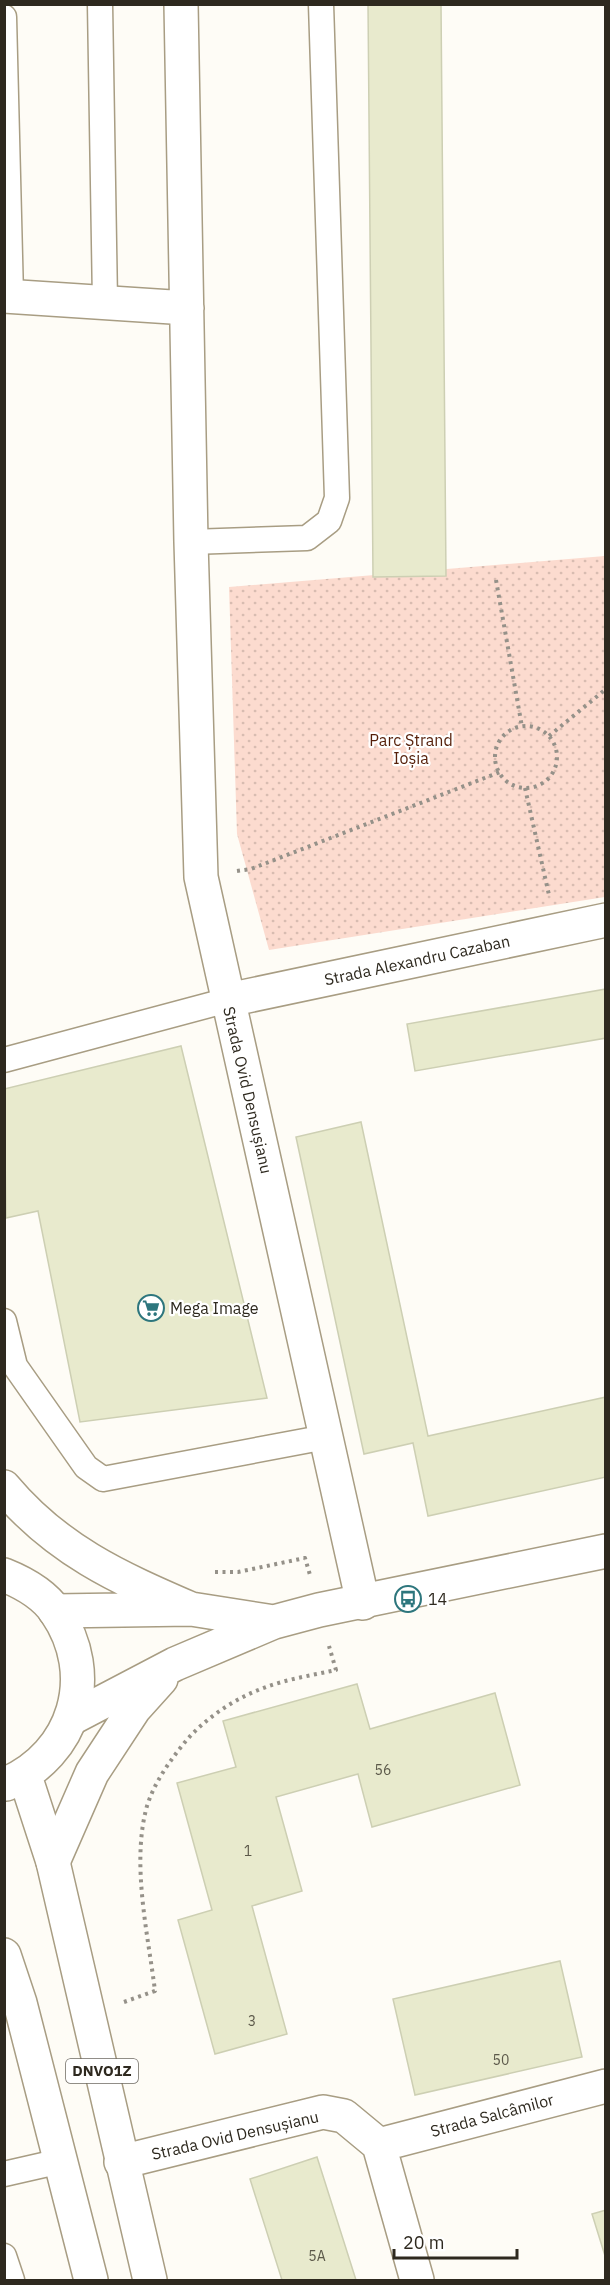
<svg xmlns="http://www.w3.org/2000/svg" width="610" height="2285" font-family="'IBM Plex Sans',sans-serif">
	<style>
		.grass { fill: url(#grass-dots) }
		.building { fill: #e8eacd; stroke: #cdcfb3; stroke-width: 1.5 }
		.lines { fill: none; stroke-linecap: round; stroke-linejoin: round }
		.lane-casing { stroke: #a89d83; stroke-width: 27 }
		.street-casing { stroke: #a89d83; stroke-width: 36 }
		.secondary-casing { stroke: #a89d83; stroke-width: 36 }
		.primary-casing { stroke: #a89d83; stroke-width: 36 }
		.path { stroke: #959189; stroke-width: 4; stroke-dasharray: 3 4.5; stroke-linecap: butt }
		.lane { stroke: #fff; stroke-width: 24 }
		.street { stroke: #fff; stroke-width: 33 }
		.secondary { stroke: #fff; stroke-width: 33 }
		.primary { stroke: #fff; stroke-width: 33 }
		.labels { text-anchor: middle; stroke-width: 4.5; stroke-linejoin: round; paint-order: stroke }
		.number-label { font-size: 14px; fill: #5c594a }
		.shield { fill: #fff; stroke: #6d6962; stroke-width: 1.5 }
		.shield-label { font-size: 15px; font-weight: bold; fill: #2e291f }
		.park-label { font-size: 16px; fill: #551f09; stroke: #fff }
		.street-label { font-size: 16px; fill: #2e291f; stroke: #fff }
		.poi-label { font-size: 16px; fill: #2e291f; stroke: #fff; text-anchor: start }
	</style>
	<defs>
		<pattern id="grass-dots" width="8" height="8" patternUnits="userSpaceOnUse" patternTransform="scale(1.5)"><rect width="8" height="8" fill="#fcdbcf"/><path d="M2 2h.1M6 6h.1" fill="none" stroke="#d8bcb1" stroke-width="1.8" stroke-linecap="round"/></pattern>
	</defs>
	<rect width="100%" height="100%" fill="#fefcf6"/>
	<path class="grass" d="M605,556V897L269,950L237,834L229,587Z"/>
	<path class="building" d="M368,4H441L446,576L373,577Z
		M606,989V1038L415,1071L407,1024Z
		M181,1046L267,1398L80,1422L38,1211L6,1218L4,1089Z
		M361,1122L428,1436L606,1397V1477L428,1516L413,1443L364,1454L296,1137Z
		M357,1684L370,1729L495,1693L520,1785L372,1827L358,1774L276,1797L302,1891L252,1906L287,2034L215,2054L178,1920L212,1910L177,1783L236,1767L223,1721Z
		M560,1961L582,2057L415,2095L393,1999Z
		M317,2157L356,2280H282L250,2179Z
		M606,2210V2259L592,2214Z"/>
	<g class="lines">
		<defs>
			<path id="lane" d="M100,4L105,302
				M4,17L11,296
				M191,542L307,538L329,521L337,498L321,4
				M4,1060L228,1000
				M4,1321L15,1366L86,1467L103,1479L326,1437
				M4,2174L61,2161
				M4,2256L12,2280"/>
			<path id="street" d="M181,4L191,542L201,877L363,1603
				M4,296L187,308
				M228,1000L606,920
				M379,2145L606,2086
				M121,2162L323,2112L344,2116L379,2145L417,2280"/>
			<path id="secondary" d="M4,1487C57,1550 117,1577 191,1609
				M55,1611L191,1609L274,1622
				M72,1718L175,1664L274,1622L319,1610L606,1551
				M53,1862L92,1773L134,1709L161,1679"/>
			<path id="primary" d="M4,1575C24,1583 44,1594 56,1612C99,1675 75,1754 6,1784
				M25,1776L53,1862L150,2280
				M4,1955L20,2003L91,2280"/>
		</defs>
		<use href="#lane" class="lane-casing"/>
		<use href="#street" class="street-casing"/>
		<use href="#secondary" class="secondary-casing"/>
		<use href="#primary" class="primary-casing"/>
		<path class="path" d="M496,580L522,727
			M495 757a31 31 0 1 1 62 0a31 31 0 1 1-62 0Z
			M549,736L606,689
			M525,788L549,895
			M237,871L251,869L500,772
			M215,1572H238L305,1558L310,1575
			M124,2002L155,1991C148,1934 131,1863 147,1806C154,1784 167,1765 181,1747C202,1720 233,1699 266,1687C288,1679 313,1675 336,1670L329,1646"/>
		<use href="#lane" class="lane"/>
		<use href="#street" class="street"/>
		<use href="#secondary" class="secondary"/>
		<use href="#primary" class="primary"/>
	</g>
	<defs>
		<symbol id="supermarket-ring" viewBox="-11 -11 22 22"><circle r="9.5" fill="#fff" stroke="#2d767d" stroke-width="1.5"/><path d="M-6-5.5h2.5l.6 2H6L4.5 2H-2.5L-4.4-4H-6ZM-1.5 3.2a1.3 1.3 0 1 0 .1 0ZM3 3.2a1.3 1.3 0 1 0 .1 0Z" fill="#2d767d"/></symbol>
		<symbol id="bus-ring" viewBox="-11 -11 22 22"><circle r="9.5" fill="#fff" stroke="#2d767d" stroke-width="1.5"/><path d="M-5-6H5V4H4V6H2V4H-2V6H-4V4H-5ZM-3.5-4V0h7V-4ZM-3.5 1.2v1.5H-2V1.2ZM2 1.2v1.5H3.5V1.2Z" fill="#2d767d"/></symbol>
	</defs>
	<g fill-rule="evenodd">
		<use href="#supermarket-ring" x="136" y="1293" width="30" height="30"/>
		<use href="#bus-ring" x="393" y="1584" width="30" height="30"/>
	</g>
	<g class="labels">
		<g class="number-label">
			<text x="383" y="1775">56</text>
			<text x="248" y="1856">1</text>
			<text x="252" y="2026">3</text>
			<text x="501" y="2065">50</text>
			<text x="317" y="2261">5A</text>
		</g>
		<rect class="shield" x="66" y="2059" width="72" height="24" rx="4.5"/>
		<g class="shield-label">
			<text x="102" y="2076">DNVO1Z</text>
		</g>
		<g class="park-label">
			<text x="411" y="746">Parc Ștrand<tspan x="411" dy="18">Ioșia</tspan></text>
		</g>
		<g class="street-label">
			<text transform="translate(417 960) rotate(-12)" y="6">Strada Alexandru Cazaban</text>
			<text transform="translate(248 1090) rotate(77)" y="6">Strada Ovid Densușianu</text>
			<text transform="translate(492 2115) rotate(-15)" y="6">Strada Salcâmilor</text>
			<text transform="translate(235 2135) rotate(-13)" y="6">Strada Ovid Densușianu</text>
		</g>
		<g class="poi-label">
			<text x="170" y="1314">Mega Image</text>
			<text x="428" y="1605">14</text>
		</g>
	</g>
	<rect width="610" height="2285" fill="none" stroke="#2e291f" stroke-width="12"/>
	<path d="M394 2249v9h123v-9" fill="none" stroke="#2e291f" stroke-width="3"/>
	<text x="403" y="2249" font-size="18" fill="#2e291f" stroke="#ffffff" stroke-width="4.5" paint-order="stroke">20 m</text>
</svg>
